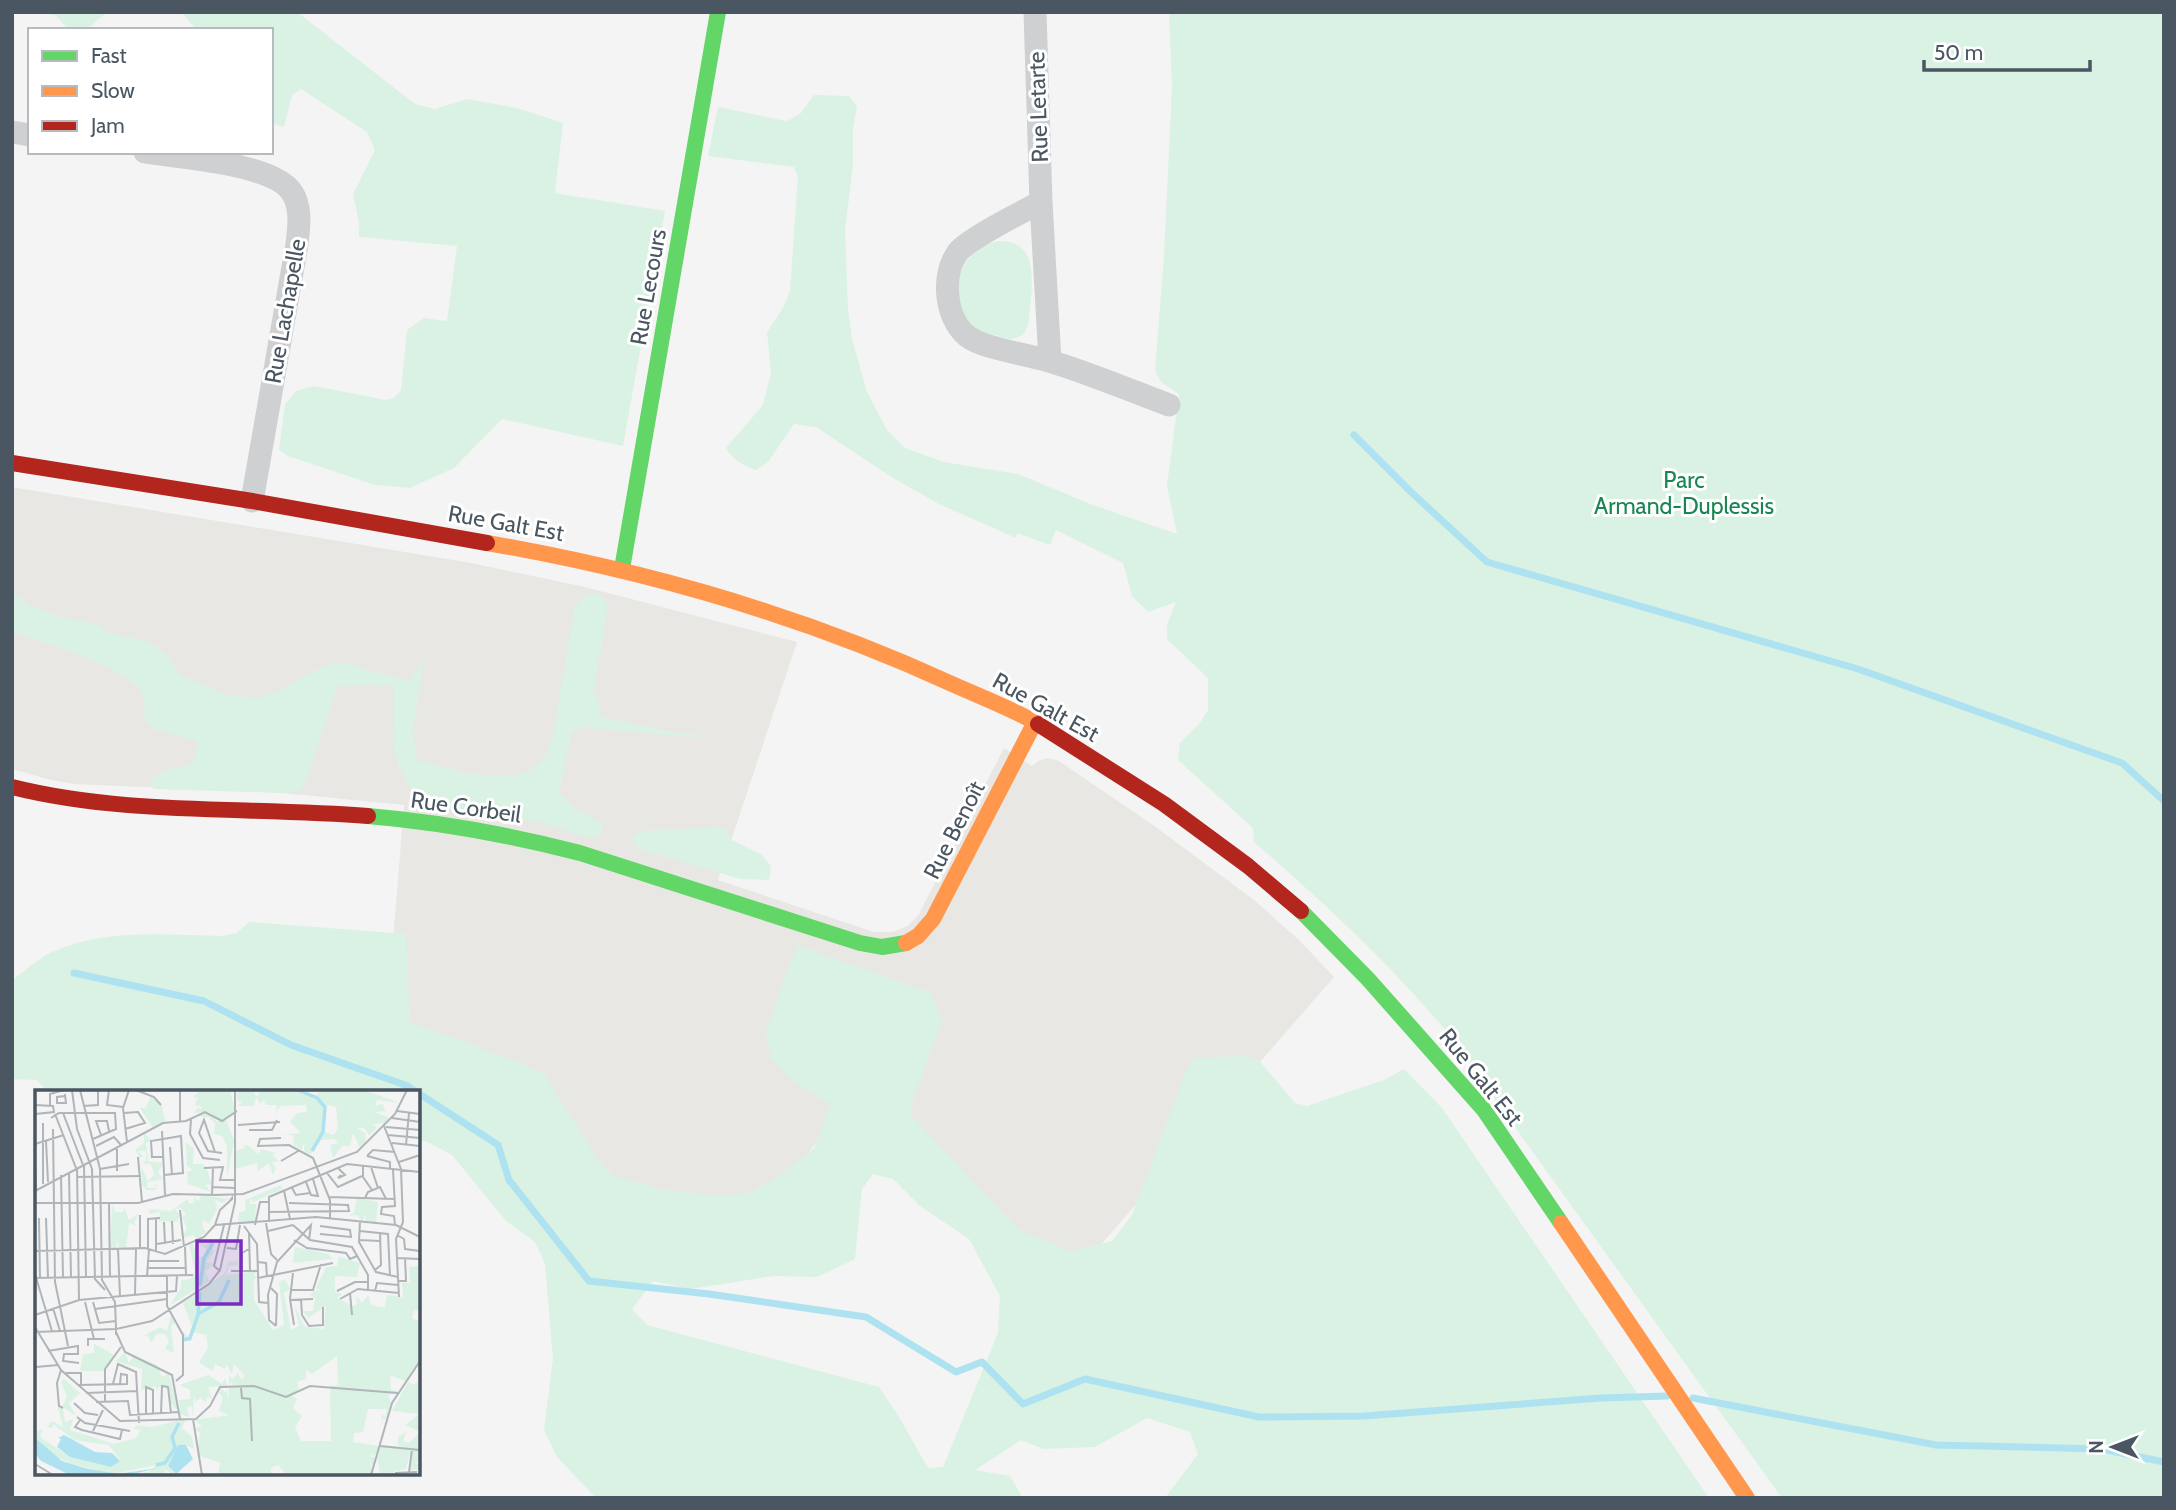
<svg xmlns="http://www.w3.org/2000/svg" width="2176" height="1510" font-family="Cabin,sans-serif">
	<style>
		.commercial { fill: #e8e7e3 }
		.green { fill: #d9f2e3; fill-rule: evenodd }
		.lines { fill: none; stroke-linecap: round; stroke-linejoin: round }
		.stream { stroke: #aee2f0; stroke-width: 7 }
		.street { stroke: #ced0d2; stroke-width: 23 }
		.fast { stroke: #63d668; stroke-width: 16 }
		.slow { stroke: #ff974d; stroke-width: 16 }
		.jam { stroke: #b3261e; stroke-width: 16 }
		.labels { text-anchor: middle; stroke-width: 6; stroke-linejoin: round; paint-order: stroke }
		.street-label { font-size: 23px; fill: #4a5661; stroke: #fff }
		.park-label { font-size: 23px; fill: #17864f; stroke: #fff }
		.inset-river { fill: none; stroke: #aee2f0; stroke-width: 3.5 }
		.inset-road { fill: none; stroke: #b0b5b9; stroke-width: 2 }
		.view { fill: #7b2cbf; fill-opacity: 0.15; stroke: #7b2cbf; stroke-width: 3.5 }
		.inset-edge { fill: none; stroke: #4a5661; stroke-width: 3.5 }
	</style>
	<rect width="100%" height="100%" fill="#f4f4f4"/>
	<path class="commercial" d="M12,487L471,563L585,587L797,642L718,880L874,932H892L908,926L919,914L1004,748L1032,766L1038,761L1048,758L1059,761L1153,825L1254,900L1300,941L1334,977L1064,1287L862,1080L714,1281L383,1064L404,805L283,793L74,784L51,780L12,769Z"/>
	<path class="green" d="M35,12H107L86,30H69L55,15Z
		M181,12H297L415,104L435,109L467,99L517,108L563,123L555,193L665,211L623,446L502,419L454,468L410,488L375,485L288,456L279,450L285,404L296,391L314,386L386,400L394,398L401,390L407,330L424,318L447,321L457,246L359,237V222L353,194L375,150L367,132L301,89L292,95L284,127L271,123V30H197Z
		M1169,12H2164V1498H1782L1442,1026C1387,961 1319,898 1254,842L1253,828L1178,760L1180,743L1200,723L1208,710V678L1167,639V624L1176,602L1148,612L1132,596L1123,563L1056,530L1050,545L1017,533L1016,538L939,504L893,478L816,427L794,424L768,462L756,470C743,465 733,461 726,448L763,405L771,372L767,332L783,308L790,291L798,176L794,167L708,156L718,107L787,121L800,114L814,95L849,96L857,107L853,128V165L845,230L848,309L852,339L867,392L887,430L905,448L944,462L1018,474L1093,505L1177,534L1167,486L1179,394L1161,382L1155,371L1164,256L1172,87Z
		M1000,241C1037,241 1033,280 1030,307C1029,315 1029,327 1024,333C1021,337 1014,339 1010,339C1005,339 999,336 994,335C988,333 979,331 974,327C952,312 954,272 972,255C980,246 989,243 1000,241Z
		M12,593L31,606L61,617L99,625L108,633L150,642L166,654L182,676L228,695L260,698L280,690L328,664H346L409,681L424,660L413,730L417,761C451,767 516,793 543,759C549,751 551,739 554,729L575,606C586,593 598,586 608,605L594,689L602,717L672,732L705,736L691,737L582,727L572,734L559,792L575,808L603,824L600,836L590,838L538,822L430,807L411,790L398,765L393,741L394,686H338L307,780L299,791L283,793L153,789L151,780L162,771L192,764L196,753L197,741L156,730L145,721C144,713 145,702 142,694C134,671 37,638 12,632Z
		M724,827L728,832L729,839L761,854L771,866L769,880L740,879L636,848L632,836L643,831Z
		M250,922L406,934L410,1022L519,1062L545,1075L600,1163L613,1176L661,1189L721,1196L752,1192L781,1174L814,1148L830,1104L792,1080L770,1058L766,1031L797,945L931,993L942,1021L913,1100L910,1114L1019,1230L1071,1251L1112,1241L1132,1215L1185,1073L1193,1058L1242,1056L1258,1059L1295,1103L1307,1106L1384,1080L1404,1069L1442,1108L1709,1498H1165L1198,1454L1190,1432L1147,1418L1095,1447L1043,1449L1021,1440L975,1470L1010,1476L1023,1498H596L557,1457L544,1430L553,1359L545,1264L535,1242L506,1221L452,1155L426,1141L418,1142V1092H48L37,1080L12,1079V980C25,971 38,959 52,952C106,928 165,935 222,936L236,933ZM873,1174L893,1179L920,1206L969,1239L1000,1296L998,1333L943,1467L928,1468L899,1417L879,1387L647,1325L632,1309L653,1281L690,1289L773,1276L817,1277L855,1259L862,1189Z"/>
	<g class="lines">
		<path class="stream" d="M1354,435L1411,492L1487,562L1858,669L2122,763L2164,801
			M74,973L204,1001L291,1045L408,1086L416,1092
			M418,1093L498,1145L509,1180L589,1281L709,1294L866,1317L956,1372L982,1362L1023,1404L1085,1379L1259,1417L1364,1416L1601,1398L1667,1396
			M1693,1398L1936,1445L2102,1449L2164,1462"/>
		<path class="street" d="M1035,12L1041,202L1050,361
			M12,132L30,135
			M145,152C180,158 270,163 291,191C302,206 299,227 297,244L252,501
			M1041,202C1022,212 970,238 958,252C941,275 945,318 967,336C984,349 1027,354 1049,361C1089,373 1129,390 1169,405"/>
		<path class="fast" d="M622,569L718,12
			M368,816C440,822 510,835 580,853L860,943L882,947L906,943
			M1301,911L1368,979L1484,1110L1561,1223"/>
		<path class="slow" d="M487,543C649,571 802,615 952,684C981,697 1011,708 1038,724
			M906,943L918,936L933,919L1035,722
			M1561,1223L1747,1498"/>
		<path class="jam" d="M12,463L252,501L487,543
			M1038,724L1164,804L1248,866L1301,911
			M12,787C128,816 249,806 368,816"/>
	</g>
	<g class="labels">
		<g class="street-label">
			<text transform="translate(1038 107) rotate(-92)" y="8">Rue Letarte</text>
			<text transform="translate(648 287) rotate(-80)" y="8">Rue Lecours</text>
			<text transform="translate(285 311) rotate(-80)" y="8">Rue Lachapelle</text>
			<text transform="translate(506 523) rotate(10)" y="8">Rue Galt Est</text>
			<text transform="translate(1046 707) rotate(29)" y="8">Rue Galt Est</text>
			<text transform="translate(466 807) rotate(8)" y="8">Rue Corbeil</text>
			<text transform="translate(954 830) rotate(-63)" y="8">Rue Benoît</text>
			<text transform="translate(1481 1077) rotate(51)" y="8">Rue Galt Est</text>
		</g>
		<g class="park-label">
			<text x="1684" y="488">Parc<tspan x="1684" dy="26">Armand-Duplessis</tspan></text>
		</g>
	</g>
	<g transform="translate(35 1090)">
		<rect width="385" height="385" fill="#f4f4f4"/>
		<path d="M166,0H195L200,21L191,29L199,51L192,88V56L187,46L179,44L180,33L174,27L161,26L173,23L181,31H187L173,22L159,23L163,17L166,20V16L159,15L163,8L158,7ZM209,0H221L219,4L224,7L223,0H265L281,6L285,0H329L365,13L342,10L340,16L347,14L351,21L340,22L354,28L351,33L338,34L342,38L334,45L329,38H321L330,43L331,52L325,58L318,43L315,56H307L298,68L295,55L303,53L299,49L286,50L275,65L269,61V52L267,60L259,55L258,45H246L266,43L255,32L262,23L272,22L271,15L245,16L241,23L242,15H231L229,10L225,14L222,7L218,16H202L208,12L202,10V3ZM292,15L301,17L303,37L299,45L289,42ZM116,6L127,16L130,32L118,38L105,18H111ZM109,43L116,50L111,54L113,71L128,73L123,82L128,89L112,92V98H120L122,91L121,100H112L107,95L106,76L113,91L119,85L116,74H106L111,73L106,71H111V61H103L108,66L105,68L100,60L109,53ZM151,53L159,58L158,74H168L173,82L176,94L170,95L176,102L153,94L152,82L158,80L152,76ZM208,55H212L224,64L226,59L241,63L237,65L244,71L237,72L241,78L238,85L234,73L223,81L222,73L200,79V61L211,58ZM246,95L247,99L218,112L216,109L214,114H221L220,134H203L204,123L211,120L210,110ZM166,105L194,109L187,113L179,109L184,119L180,115L182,119L174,134L169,130L167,135L171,142L162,150L159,145L147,148L152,138L147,127L151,124L146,118L140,119L145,125L142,132L124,131L125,122L113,124L115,120L111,119L136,121L153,109L154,113H159V108L164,111ZM322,108L343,112L341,133L330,132L331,125L327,131L322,125L313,126L319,123ZM77,115L80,122H88L89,117L94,130L104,123L99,133L103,136L94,133L91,158H84L82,150L81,159H75ZM175,149L179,162L171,172L179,174L170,182L175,191L135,215L146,198V190L155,189L160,181L154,155L158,154L162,168L169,166L172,160L164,153L171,155ZM260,157L293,164L298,169L258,173ZM304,167L325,173L322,187L300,186V202L307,204L302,208L318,216L322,214L321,205L327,213L333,205L336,215L346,217H350L352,205L368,207L367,193H375L374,177L383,176L385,170V221L379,220L377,228L385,232V269L370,291L355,285L356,300L362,301L353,306L356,313L351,329L347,328L348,332L347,333L346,324L350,327L352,319H333L328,342L319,343L318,352L344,356L342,364L335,366L340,368L343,366L345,357L372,358L363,355V347L371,342L368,351L374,353L385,342V369L380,374L385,373V380H375L376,358L371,379L359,381V385H345L342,367L339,378L334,370L339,385H252L243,375L236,378V385H183L185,373L162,365L165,343L158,339L167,336L159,330L194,325L184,321L188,307L183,303L187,301L181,302L185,297L191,303L192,298L193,311L194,297H198L197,291L194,296V286L198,289L203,283L207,290L209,285L199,274L197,284L192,275L190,279L180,274L178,281L164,273L173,257L171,245L158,242L156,251H148V241L153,248L157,237L148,213L190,183L193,172L202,171L203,175L194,176L191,185L223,181L218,185L223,187L219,190V210L238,240L249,235L244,192L250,189L255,199L249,203L256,240L264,236L259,215L270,237L289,239L291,216L273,228L268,221H278L280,208L275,205L280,200L286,201L281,198L291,177L302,176ZM302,266L303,295L295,296L296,351H266L260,337L267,326L258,318L262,309L256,305L264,300L262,292L271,289V280L277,284ZM136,226L141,232L136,236L139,263L130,259L134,251L130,244H122L116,253L113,245L108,246L125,237L132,241ZM59,254L79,265L69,281H45L48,264L59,263ZM90,263L94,273L99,266L122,275L127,287L134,284L143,321L135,313L134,296L123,297L122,304L121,296L106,300L107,279L80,271ZM173,285L187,294L190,288L192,296L173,297L177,309L172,307L171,312L165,308L160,312L159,303L158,328L157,316L152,317L154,327L145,324L144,310L155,309V300L145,295ZM385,287V342L370,335L384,324L357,321L373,292L380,295ZM29,289L45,303L34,313L41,326L27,317L32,307L26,292ZM23,318L28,319L30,332L38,329L35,340L79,354L101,348L106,340L98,339L102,335L116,337L151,329L147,338L157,347L159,359L151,355L139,364L134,377L140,385L129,379L131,385H93L114,382L121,375L78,384L35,373L18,365L0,348V342L8,339L5,347L35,367L76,377L85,370L74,355L39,350L18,334V338L12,337L17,331L28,337Z" fill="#d9f2e3" fill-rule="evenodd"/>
		<path d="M29,345L60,362L77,363L85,371L76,377L35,367L22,357L26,349L23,348ZM0,348L27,371L50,378L82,384L124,378L93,385H35L6,371L0,364ZM143,355H151L158,369L141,384L133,376Z" fill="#aee2f0"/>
		<path class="inset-river" d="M263,0L282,8L290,17L288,42L277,61M165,196L169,168L178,153M163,224L184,212L194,190M149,250L155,248L163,225L165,202M121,375L130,373L140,358L137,347L144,333"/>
		<path class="inset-road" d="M37,0L42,39L57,79L60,189L70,200M74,0L72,15L88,17M101,0L119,7L126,15M145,0V32M30,4V5L31,13H22V7L30,6M0,15L18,16L19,22L0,24M15,16V4L29,0M48,16L63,15V0M362,21L385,24M28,23L48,75M89,23L103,22L110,33L90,39M20,24L41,78M16,28L24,23H80L81,39L58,49M357,28L385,32M156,29L155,44L168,68L185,70M8,33V94M203,35L245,32M349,36L366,79L368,132L361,149L364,207M351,37L385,40M18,39L20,192L33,256M214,40H237L242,30M127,41L130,105M66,45L61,31H72L74,41M353,45L385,48M246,48L225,49L223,56L254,55L278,68L295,110V128M11,51L13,92M92,52L88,18L94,0M357,53L385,56M0,54L29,45M371,55L374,23M61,56L79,47L86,55M82,57V81M135,57L137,85M180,62L169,30L164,43L173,61L187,63M332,66L355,72V79M332,66L338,60L360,62M103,67L107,112M128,67H117L116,51L146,46L148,83L129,85M246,71L265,60M364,72L385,65M0,75L1,99M49,75L51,188M328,76V87L337,100M336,77L343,98M42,78L44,210M169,78L188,77L185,90H200M303,78L310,85L303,88L306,85M65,79L94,74M358,80L360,116L347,117L346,124L359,126L360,135M34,82L36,188M292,83L303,97L327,86M26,85L28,188M42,87L106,86M271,92L276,105L283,106L278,89M177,97L199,98M257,98L261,105L275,103M0,101L128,33L151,31L170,22L187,31L202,21M249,101L255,129M177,105L178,78M179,105L208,104L322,62L360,24L372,0M294,107L359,109M330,108L333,102L345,97L351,109M0,113H103L138,104L183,105M74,113L75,187M145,120L149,157M233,122L314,121L313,115L254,113M105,125V158M4,128L5,188M11,128L13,188M121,128V162M137,131L138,154M325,131L324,152L341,182L363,187M129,132L130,154M234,132V107L312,74L385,82M231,133L236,164L242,170M180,135L185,120L197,109V108L194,112M220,135L225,112H234M258,135L275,150L317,157L333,185V200M209,136L222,154L224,212L233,213M233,141L258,135M325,141L353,144L355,186M214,143L215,181M285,144L316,147L315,140L285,136M362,145L369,149L370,159L385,161M259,150L272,158L311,163L315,169L322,166M324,150L345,151M122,154L146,150M150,157L151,185M192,158L201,159L205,135M83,159L85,206M113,159V129L125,128M0,161L110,158L130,164L169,147L180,135L281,127L361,135L385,147M362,168L385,169M112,171H144M223,172L231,173L232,187M112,178H151M340,180L346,175L345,143M185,181L179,176L189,135M196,181H223M207,181V163L214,159M258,183L255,209L259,235M0,184L17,241M112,186L114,159M132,186V216L148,245V285L141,291M0,188L158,185M223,188L298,173M363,191H371L370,168M236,198L242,204L241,236M256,200H278L286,174M302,201L320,192H333M340,201L342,193L363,195M315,203L317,225M100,204L101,159M305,209L323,199L364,203M255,210L278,209M266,210L267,225L274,236L288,235V217M50,212L59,249M58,212L64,233L81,231M18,218L25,241M60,219L132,209M0,225L44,210L141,201L142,186M241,236L234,230L233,205L242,172L276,135L274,150M0,237L26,280L85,331L161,329L175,316L185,297L219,296L251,307L275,296L363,303M0,242L81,239L80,212L67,190L65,79L45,0M81,242L90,262L137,285L145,329M81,245V239L117,231L174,194L185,180L200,112V0M53,256V249H70M13,261L43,256V264H29L28,271L44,273M1,277L23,275M26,280L22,293L24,316L28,318M31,283H46V295M78,294L83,274L101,282L104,333M43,295L92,294V285L86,284L85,294M206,298L207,308L215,309L217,351M51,303L103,301M70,311V279L86,257M61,312L93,311L95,325L144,322M39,313L50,323L63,325M126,324L127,296L133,297L136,323M111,325V297L118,300V324M42,327L50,333L95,341M158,329L167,385M45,330L40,337L47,340L85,349L87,340M58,341L68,320M345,356L385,360M0,374L18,385M374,382L377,359M360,383L382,382M336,385L357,313L385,271"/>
		<path class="view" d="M162,151H206V214H162Z"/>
		<rect width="385" height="385" class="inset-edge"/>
	</g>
	<rect width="2176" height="1510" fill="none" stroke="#4a5661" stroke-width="28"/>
	<rect x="28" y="28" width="245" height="126" fill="#ffffff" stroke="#b7bbc0" stroke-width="2"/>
	<rect x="42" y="51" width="35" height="10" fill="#63d668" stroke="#b7bbc0" stroke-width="2"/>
	<text x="91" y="63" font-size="21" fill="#4a5661">Fast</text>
	<rect x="42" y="86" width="35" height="10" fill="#ff974d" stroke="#b7bbc0" stroke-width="2"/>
	<text x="91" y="98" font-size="21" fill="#4a5661">Slow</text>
	<rect x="42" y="121" width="35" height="10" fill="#b3261e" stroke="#b7bbc0" stroke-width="2"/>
	<text x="91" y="133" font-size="21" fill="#4a5661">Jam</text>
	<g transform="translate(2113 1447) rotate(270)" stroke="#ffffff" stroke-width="5" paint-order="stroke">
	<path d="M0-5L12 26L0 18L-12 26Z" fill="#4a5661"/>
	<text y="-10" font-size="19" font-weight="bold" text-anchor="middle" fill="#4a5661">N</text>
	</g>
	<path d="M1924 60v10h166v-10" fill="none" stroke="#4a5661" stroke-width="3.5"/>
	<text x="1934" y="60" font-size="21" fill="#4a5661" stroke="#ffffff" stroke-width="5" paint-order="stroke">50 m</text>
</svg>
